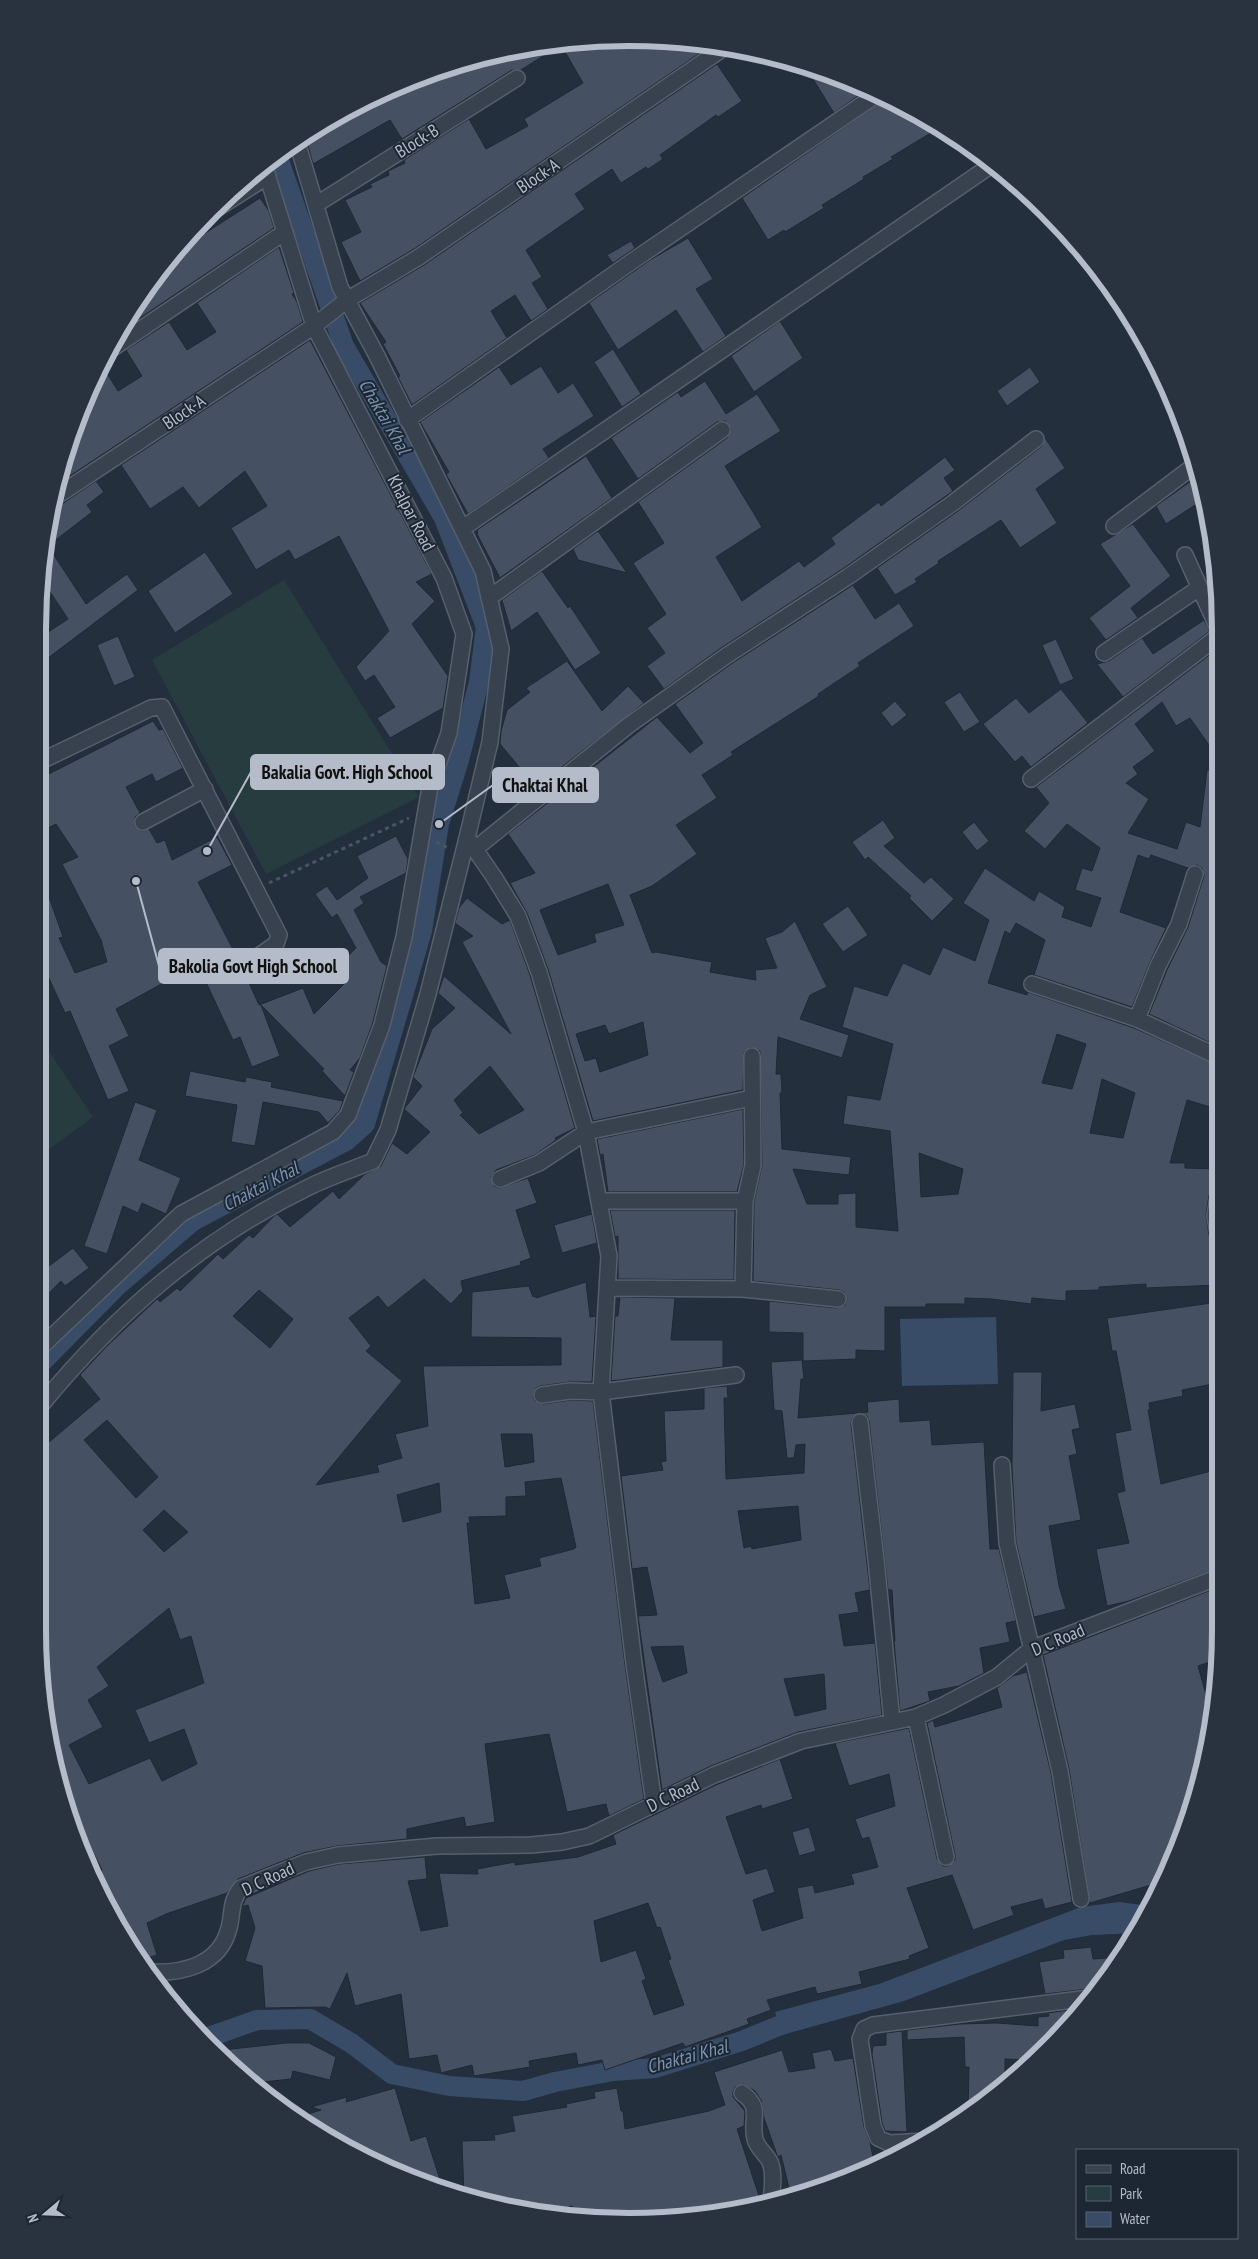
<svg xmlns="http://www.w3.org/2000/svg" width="1258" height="2259" font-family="'PT Sans Narrow',sans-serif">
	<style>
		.green { fill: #263c3f }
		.water { fill: #394c67 }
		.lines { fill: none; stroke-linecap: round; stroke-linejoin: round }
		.canal { stroke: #394c67; stroke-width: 20 }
		.building { fill: #455162; stroke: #1f2835; fill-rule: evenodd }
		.minor-casing { stroke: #565f6c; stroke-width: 18 }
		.path { stroke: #44595c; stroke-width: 3; stroke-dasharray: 4 4; stroke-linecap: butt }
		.minor { stroke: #38414e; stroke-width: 15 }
		.labels { text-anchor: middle; stroke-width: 4; stroke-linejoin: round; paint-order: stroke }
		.street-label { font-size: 18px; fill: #b4bcc9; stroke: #1d2633 }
		.water-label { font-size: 19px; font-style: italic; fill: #7c92b1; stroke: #1d2633 }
		.rim { fill: none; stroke: #b4bcc9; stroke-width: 6 }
		.leader { fill: none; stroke: #b4bcc9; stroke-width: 2 }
		.callout-dot { fill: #b4bcc9; stroke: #1d2633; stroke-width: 2 }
		.callout { fill: #b4bcc9; stroke: #b4bcc9; stroke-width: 2 }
		.callout-label { font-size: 19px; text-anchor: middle; font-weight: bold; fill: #111 }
	</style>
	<rect width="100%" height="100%" fill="#242f3e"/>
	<path class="green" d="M284,580L419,797L266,874L152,660Z
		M40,1038L93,1117L41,1155Z"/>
	<path class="water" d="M996,1317L998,1384L902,1386L900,1319Z
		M1119,1902L1150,1906L1136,1933L1092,1935L1064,1940L904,2001L782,2035L775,2012L879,1984L1081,1907Z"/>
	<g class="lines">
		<path class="canal" d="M41,1363L117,1286L193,1221L346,1141L365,1124L422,931L439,824L459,760L479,682L486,627L444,518L344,346L277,155
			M203,2039L257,2020L310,2019L351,2043L392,2074L449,2086L523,2091L555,2082L613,2071L655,2068L742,2041L805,2015"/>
	</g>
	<path class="building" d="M591,39L713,44L414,249L360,281L341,242L361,232L345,200L372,187L370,184L389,175L388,171L405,163L404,160L469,119L486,149L528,126L524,119L583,83L564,50L581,40Z
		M562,44L521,70H512L402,139L390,120L313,164L307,142L385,92L476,58Z
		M717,64L742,101L718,117L716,115L660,155L663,159L648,169L646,167L621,183L612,169L575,194L585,209L526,250L542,277L532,283L548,309L531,321L515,295L491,311L507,338L412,405L398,377L400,376L383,344L386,342L360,303L424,265Z
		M805,66L819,69L866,90L834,113Z
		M885,99L925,117L939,128L891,157L893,159L863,177L864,179L822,205L824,208L785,232L784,230L768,240L742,198Z
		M260,198L269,211L274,228L116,334L174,253Z
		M688,238L713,279L696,289L726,336L703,352L676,310L618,350L589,303L650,260Z
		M631,241L635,248L613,263L607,255Z
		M279,247L294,293L292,294L297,302L303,322L56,485L58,476L103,367L118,391L142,376L126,350L169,322L187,350L216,332L197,303Z
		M780,321L803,358L754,392L731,356Z
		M310,340L432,574L416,582L435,601L412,624L448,676L443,708L390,738L377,718L395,707L374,675L365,681L356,667L389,631L339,536L295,560L289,550L256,570L231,528L267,506L245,471L199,508L183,487L150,509L121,465Z
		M613,349L641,394L622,407L594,362Z
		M541,366L558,393L573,383L594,416L543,449L549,458L468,514L446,474L449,472L420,422L499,367L511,385Z
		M1030,367L1040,382L1007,406L997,391Z
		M705,381L726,414L757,394L781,431L725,466L762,527L716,557L742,601L799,561L804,567L835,544L831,538L879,502L881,506L945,457L955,470L944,478L953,491L844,568L721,648L664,689L647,666L665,653L647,628L666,614L633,563L664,543L638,502L727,438L731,429L725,421L717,422L638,479L611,438L678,392L681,397Z
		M1045,438L1065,468L1036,489L1057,523L1020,548L1001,520L938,561L939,563L915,579L917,582L895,595L877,568L958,511L1042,446Z
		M586,456L612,498L500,578L477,534L478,533L477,530Z
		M1194,479L1201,491L1203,500L1166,524L1156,506Z
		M96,481L104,492L87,505L92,512L48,546L86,604L127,574L138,590L48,658L39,644V638L68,619L41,578L53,507L59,506Z
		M1133,524L1171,576L1131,608L1138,618L1106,640L1089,618L1130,586L1100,544Z
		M598,531L627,573L578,560L573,549Z
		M205,552L233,594L175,633L148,591Z
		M542,571L568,608L570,606L601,653L575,670L537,612L511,631L502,600Z
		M853,585L875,619L899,603L914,626L858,663L860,666L818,694L819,696L731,752L733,755L702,775L717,798L676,825L697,854L652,886L630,895L652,953L656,952L712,962L710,972L756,980L755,970L777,968L765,938L782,932L795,921L827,987L810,995L800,1019L849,1035L842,1058L778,1037L776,1074H781L782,1093H780L782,1149L851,1157L849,1175L793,1169L807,1204H838V1194L856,1193V1227L898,1231L890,1131L843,1124L847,1095L880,1100L893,1044L842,1027L854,986L887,996L903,963L930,975L943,947L975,961L989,920L963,903L985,868L1034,901L1039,891L1065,907L1062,917L1091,927L1101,898L1075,890L1082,868L1092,871L1100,848L1067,824L1045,849L1024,831L1049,803L1036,787L1216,650V755L1190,718L1176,726L1162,702L1135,724L1155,751L1133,767L1138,774L1126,783L1149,799L1128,833L1177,849L1186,822L1200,827L1207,770L1216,771L1217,1046L1149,1014L1167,970L1188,927L1204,876L1202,868L1197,865L1188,868L1151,855L1149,859L1138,855L1120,912L1166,928L1150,962L1132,1007L1034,975L1045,940L1016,923L1010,934L1005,931L988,983L1027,995L1028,992L1134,1028L1217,1065V1109L1187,1100L1170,1163H1185V1168L1218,1169L1216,1188L1209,1195L1206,1215L1209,1235L1214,1241L1218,1285L1146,1288V1284L1099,1287V1290L1066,1291V1301L1032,1298L1031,1304L992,1299L965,1298V1304H926V1307H885V1351L856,1350V1359L803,1361V1333L769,1332V1301L837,1308L845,1305L847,1299L844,1292L839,1290L753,1281L754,1202L762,1165L760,1051L751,1047L744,1052L743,1090L593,1121L548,969L527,913L510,883L535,873L508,834L657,717L690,753L703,743L675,704L731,664ZM608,884L624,925L594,934L596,942L558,955L540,910ZM643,1022L648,1055L600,1072L596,1058L585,1061L576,1034L605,1025L609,1034ZM1057,1034L1086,1044L1072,1089L1042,1083ZM1102,1079L1135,1093L1123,1138L1090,1133ZM919,1153L963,1169L958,1194L921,1197Z
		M1204,620L1210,631L1123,697L1097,664L1109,661L1142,638L1153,654Z
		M118,636L135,677L114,686L97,645Z
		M1056,639L1074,679L1060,685L1042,645Z
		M567,661L602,711L628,686L644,703L536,787L500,744L501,731L507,710L530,692L526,688Z
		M1061,689L1088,723L1031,767L1022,756L1015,762L983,724L1016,698L1029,713Z
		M960,692L980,722L964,732L944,702Z
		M895,701L907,715L892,727L881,713Z
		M153,721L159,730L163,729L183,768L156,782L152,774L126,787L140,813L135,817V826L142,831L149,829L157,843L165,840L172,860L217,837L232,865L198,882L238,959L234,963L235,972L239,976H246L259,1005L303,988L314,1014L348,980V977L337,967L356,948L337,914L332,918L315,894L327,886L337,900L368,878L357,856L396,836L408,859L406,873L360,897L364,903L354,910L381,962L387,966L373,1022L360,1058L350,1070L354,1072L345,1096L322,1071L324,1069L261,1005L280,1056L252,1067L240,1037L233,1040L204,978L192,985L185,971L116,1009L129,1036L109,1046L129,1091L108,1100L70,1011L65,1013L40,959V878L42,877L63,937L59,938L75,973L107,962L101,940L62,864L78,857L56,824L40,832L39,779Z
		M883,820L895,838L884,846L924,883L931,877L954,899L932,921L909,898L911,896L868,857L865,860L852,842Z
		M974,822L989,841L977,851L962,832Z
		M467,898L502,924L510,920L530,975L575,1128L555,1138L556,1140L535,1155L496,1170L491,1177L494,1186L499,1188L528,1178L537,1203L516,1210L531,1258L520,1262L521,1265L461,1281L463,1291L451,1304L424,1279L388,1308L378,1296L349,1318L371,1346L366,1351L402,1381L316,1485L379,1472L377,1465L402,1458L395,1434L428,1426L423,1366L561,1365V1338L471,1337L472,1292L529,1286L533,1297L535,1296L536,1298L586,1282L590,1317L596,1316L592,1382H569L541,1386L536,1388L533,1396L535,1401L543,1404L571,1400L593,1401L625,1665L644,1799L609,1816L606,1804L567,1812L549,1734L485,1744L495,1822L466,1827L464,1817L407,1829V1839L337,1846L303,1853L238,1879L227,1893L166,1914L147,1923L157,1955L141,1960L99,1892L93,1878L98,1876L97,1873L102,1870L85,1836L77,1840L69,1820L49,1734L57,1730L44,1712L43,1707L42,1448L100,1399L80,1375L107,1346L157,1299L160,1302L177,1288L180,1291L218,1254L223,1259L249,1235L253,1238L274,1216L277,1214L290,1227L333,1191L339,1199L365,1174L381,1166L392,1143L407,1154L430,1132L404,1109L422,1086L413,1077L432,1029L455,1008L438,993L444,976L511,1034L462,942L473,936L455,923L459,908ZM490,1066L524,1110L479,1134L460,1115L463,1113L454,1100ZM259,1290L293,1319L270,1348L233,1316ZM107,1420L158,1477L136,1498L84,1440ZM501,1434H532L534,1462L505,1467ZM561,1478L576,1547L574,1549L539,1558L541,1566L504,1575L510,1598L475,1604L467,1523H470L469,1517L506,1516V1497L526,1496L525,1482ZM439,1483L441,1512L403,1522L397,1495ZM164,1510L188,1532L164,1552L143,1530ZM169,1608L180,1640L191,1636L204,1683L135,1710L149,1743L184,1729L197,1764L162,1781L150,1758L89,1784L69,1745L103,1727L88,1700L109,1686L97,1667Z
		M848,906L868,935L843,952L822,924Z
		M190,1071L245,1082L246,1077L272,1082L271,1087L343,1101L340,1110L328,1123L319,1112L263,1102L255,1146L231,1142L237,1105L185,1096Z
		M135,1102L157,1110L139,1160L181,1178L166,1214L142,1203L138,1213L123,1206L107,1254L84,1246Z
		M743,1109L744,1164L737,1192H608L603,1154L600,1155L597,1139Z
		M610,1210H735L734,1280L618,1279V1236L615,1237Z
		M592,1214L597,1243L562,1253L554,1225Z
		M73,1248L89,1268L65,1286L61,1281L41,1301V1272Z
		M620,1297L675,1298L671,1340H723V1367L611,1381L615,1316H618Z
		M1218,1302V1383L1182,1390L1183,1396L1149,1403L1150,1410H1148L1161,1484L1219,1469V1568L1129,1601L1107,1606L1096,1549L1129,1543L1117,1493L1125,1491L1115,1433L1131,1430L1116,1351H1112L1107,1318Z
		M802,1360L804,1379H801L798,1418L858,1413L852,1418L851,1423L870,1590L855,1593L859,1612L839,1615L844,1646L875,1643L882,1715L798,1732L711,1766L662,1790L638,1616L657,1615L647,1567L632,1569L621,1476L663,1470L661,1462L666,1461L664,1411L704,1409V1388L727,1386L728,1398H724L726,1479L804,1473L805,1444L796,1445L794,1458H787L782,1411L774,1410L771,1362ZM798,1506L801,1540L752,1549L751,1546L744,1548L738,1511ZM683,1646L687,1673L663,1682L651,1647ZM824,1674L826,1709L795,1716L784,1679Z
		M1013,1372H1042L1041,1411L1075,1404L1080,1428L1072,1430L1077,1454L1069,1456L1081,1520L1049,1526L1059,1586L1066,1609L1034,1617L1016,1542L1012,1468Z
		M899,1399L900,1422L930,1420L932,1445L984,1442L990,1549H999L1016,1621L1006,1623L1010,1642L980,1648L984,1673L959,1686L928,1692L930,1701L900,1711L894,1641H895L892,1590H888L869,1421L867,1416L860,1413L868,1412L867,1402Z
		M1219,1587V1659L1198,1666L1211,1712L1189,1820L1161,1882L1090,1903L1069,1769L1043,1655Z
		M1027,1672L1051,1773L1072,1902L1045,1909L1042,1899L1011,1907L1014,1915L973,1930L952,1875L907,1888L929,1948L909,1956L910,1959L859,1972L862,1984L817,1994L815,1987L767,2000L771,2010L747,2019L749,2024L685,2047L683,2043L605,2070L602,2060L578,2065L576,2053L529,2061L530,2067L474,2076L472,2065L441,2073L437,2055L409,2059L401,1994L355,2006L347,1973L330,2009L325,2007L265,2008L262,1966L245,1961L255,1928L248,1905L242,1907L246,1898L309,1871L339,1864L425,1857L427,1879L408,1881L421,1931L448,1926L439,1873L478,1874L477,1869L515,1862V1865L578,1857L616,1844L613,1835L718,1784L780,1759L793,1799L762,1809L761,1805L726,1817L746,1874L767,1868L775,1892L753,1900L762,1931L803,1918L797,1888L813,1885L815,1893L854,1884L851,1874L878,1867L869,1837L862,1839L855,1819L895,1806L889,1774L849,1786L835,1743L909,1728L937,1859L943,1866H948L955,1860V1855L927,1723L933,1720L935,1727L1002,1707L997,1688L1013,1676ZM648,1903L657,1928L660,1927L671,1959L668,1960L684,2005L654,2015L642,1981L646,1979L636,1950L601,1962L594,1921Z
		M809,1827L816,1851L799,1856L792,1832Z
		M1091,1947L1093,1959L1119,1957L1095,1991L1088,1989L1045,1994L1039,1962L1064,1958L1063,1950Z
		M1082,2008L1074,2020L1033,2060L1005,2059V2085L968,2111L969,2067H965L964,2037L907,2040V2030L960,2024L997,2023L1038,2026V2017L1049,2016L1048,2013Z
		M902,2031L907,2132L885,2131L882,2123L872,2054L873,2046L886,2045V2033Z
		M286,2043H309L336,2057L330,2080L293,2071L291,2079L254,2083L214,2051Z
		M831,2049L835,2061L853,2058L864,2127L870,2142L875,2167L855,2177L791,2196L781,2155L778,2157L777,2155L764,2118L761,2100L755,2091L743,2084L735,2087L733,2092V2097L745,2111L744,2126L737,2129L762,2205L739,2211L737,2206L715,2214L667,2220L576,2217L572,2206L545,2215L476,2201L464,2197L462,2141L495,2140L494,2135L515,2131L512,2116L567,2107L566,2104L595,2098L594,2092L617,2088L621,2111H623L625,2129L709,2111L725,2105L714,2072L782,2050L789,2072L815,2068L812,2053Z
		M395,2088L411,2141L426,2136L443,2189L368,2161L295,2118L321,2110L311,2107L347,2097L346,2102Z"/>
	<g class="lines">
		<defs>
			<path id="minor" d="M297,142L340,287L377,356L483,571L501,649L490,742L467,838
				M317,204L517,78
				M218,208L268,176
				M110,350L285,232
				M407,420L631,262L876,95
				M54,498L314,326L347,300L419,257L725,47
				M1114,526L1195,465
				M463,528L990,166
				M1185,555L1216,624
				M489,598L722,430
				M1104,653L1199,588
				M39,762L151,708L162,707L279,935L276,944L243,967
				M1031,779L1216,638
				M143,822L205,789
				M475,849L629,725L726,656L849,576L953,503L1036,439
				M1032,984L1137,1019L1217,1056
				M1137,1019L1158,966L1179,924L1195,874
				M500,1179L539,1163L586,1132L752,1098
				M1218,1197L1215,1216L1218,1233
				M599,1201H745
				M607,1288L743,1289L838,1299
				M743,1289L745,1201L753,1165L752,1056
				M41,1347L181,1214L333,1132L348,1115L382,1025L404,937L430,787L449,733L464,634L444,578L314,326L264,165
				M542,1395L570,1391L601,1392L736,1375
				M42,1404C117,1313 202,1239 309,1187C329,1177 351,1170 373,1161L388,1130L428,994L467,838L494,877L518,916L539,972L586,1132L609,1256L601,1392L634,1664L654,1804
				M860,1422L876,1560L892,1721
				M1002,1465L1007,1543L1060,1771L1081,1899
				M916,1717L946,1857
				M148,1972C183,1974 220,1965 229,1928C233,1913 230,1901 241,1888L306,1862L338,1855L437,1846L531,1845L562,1842L589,1836L714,1775L801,1741L916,1717L944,1705L997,1677L1031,1649L1219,1577
				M742,2093C763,2108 750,2118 755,2139C757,2148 766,2154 770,2162C775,2174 772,2190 771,2202
				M926,2141L889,2143L878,2138L873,2126L860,2039L864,2029L873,2025L1089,1998"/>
		</defs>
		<use href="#minor" class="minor-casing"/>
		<path class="path" d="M436,842L448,848
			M269,883L409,818"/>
		<use href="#minor" class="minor"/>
	</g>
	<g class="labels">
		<g class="street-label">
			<text transform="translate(417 141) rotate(-32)" y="6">Block-B</text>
			<text transform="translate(538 176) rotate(-34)" y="6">Block-A</text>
			<text transform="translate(184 412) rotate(-34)" y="6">Block-A</text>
			<text transform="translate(411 513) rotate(63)" y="6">Khalpar Road</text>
			<text transform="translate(1058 1640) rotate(-23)" y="6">D C Road</text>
			<text transform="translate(673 1795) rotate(-26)" y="6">D C Road</text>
			<text transform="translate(268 1879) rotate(-25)" y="6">D C Road</text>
		</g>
		<g class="water-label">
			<text transform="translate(385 416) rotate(60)" y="7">Chaktai Khal</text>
			<text transform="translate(260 1186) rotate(-28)" y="7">Chaktai Khal</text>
			<text transform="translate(687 2056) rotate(-15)" y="7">Chaktai Khal</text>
		</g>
	</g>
	<path d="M0 0H1258V2259H0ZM629 46H629A583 583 0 0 1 1212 629V1630A583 583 0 0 1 629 2213H629A583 583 0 0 1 46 1630V629A583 583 0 0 1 629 46Z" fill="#29323f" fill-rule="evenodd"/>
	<path class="rim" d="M629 46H629A583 583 0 0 1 1212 629V1630A583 583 0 0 1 629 2213H629A583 583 0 0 1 46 1630V629A583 583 0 0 1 629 46Z"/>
	<path class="leader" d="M207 851L251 772M439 824L493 785M136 881L159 966"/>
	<g class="callout-dot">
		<circle cx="207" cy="851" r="5"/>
		<circle cx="439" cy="824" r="5"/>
		<circle cx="136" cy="881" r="5"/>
	</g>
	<g class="callout">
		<rect x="251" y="755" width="193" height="34" rx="5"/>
		<rect x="493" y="768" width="105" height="34" rx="5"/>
		<rect x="159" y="949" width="189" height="34" rx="5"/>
	</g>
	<g class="callout-label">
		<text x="347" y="779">Bakalia Govt. High School</text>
		<text x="545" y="792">Chaktai Khal</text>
		<text x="253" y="973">Bakolia Govt High School</text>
	</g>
	<rect x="1076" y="2149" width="162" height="90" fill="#1d2633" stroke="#59626f"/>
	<rect x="1086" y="2165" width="25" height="8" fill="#38414e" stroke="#59626f"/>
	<text x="1120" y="2174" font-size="15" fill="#b4bcc9">Road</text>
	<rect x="1086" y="2186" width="25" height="15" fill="#263c3f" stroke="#59626f"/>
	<text x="1120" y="2199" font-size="15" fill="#b4bcc9">Park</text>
	<rect x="1086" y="2212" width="25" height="15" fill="#394c67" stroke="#59626f"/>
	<text x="1120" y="2224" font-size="15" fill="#b4bcc9">Water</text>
	<g transform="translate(45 2214) rotate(251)" stroke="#1d2633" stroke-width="4" paint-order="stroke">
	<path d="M0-4L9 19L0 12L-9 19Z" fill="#b4bcc9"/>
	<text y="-8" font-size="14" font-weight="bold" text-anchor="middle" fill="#b4bcc9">N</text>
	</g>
</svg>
